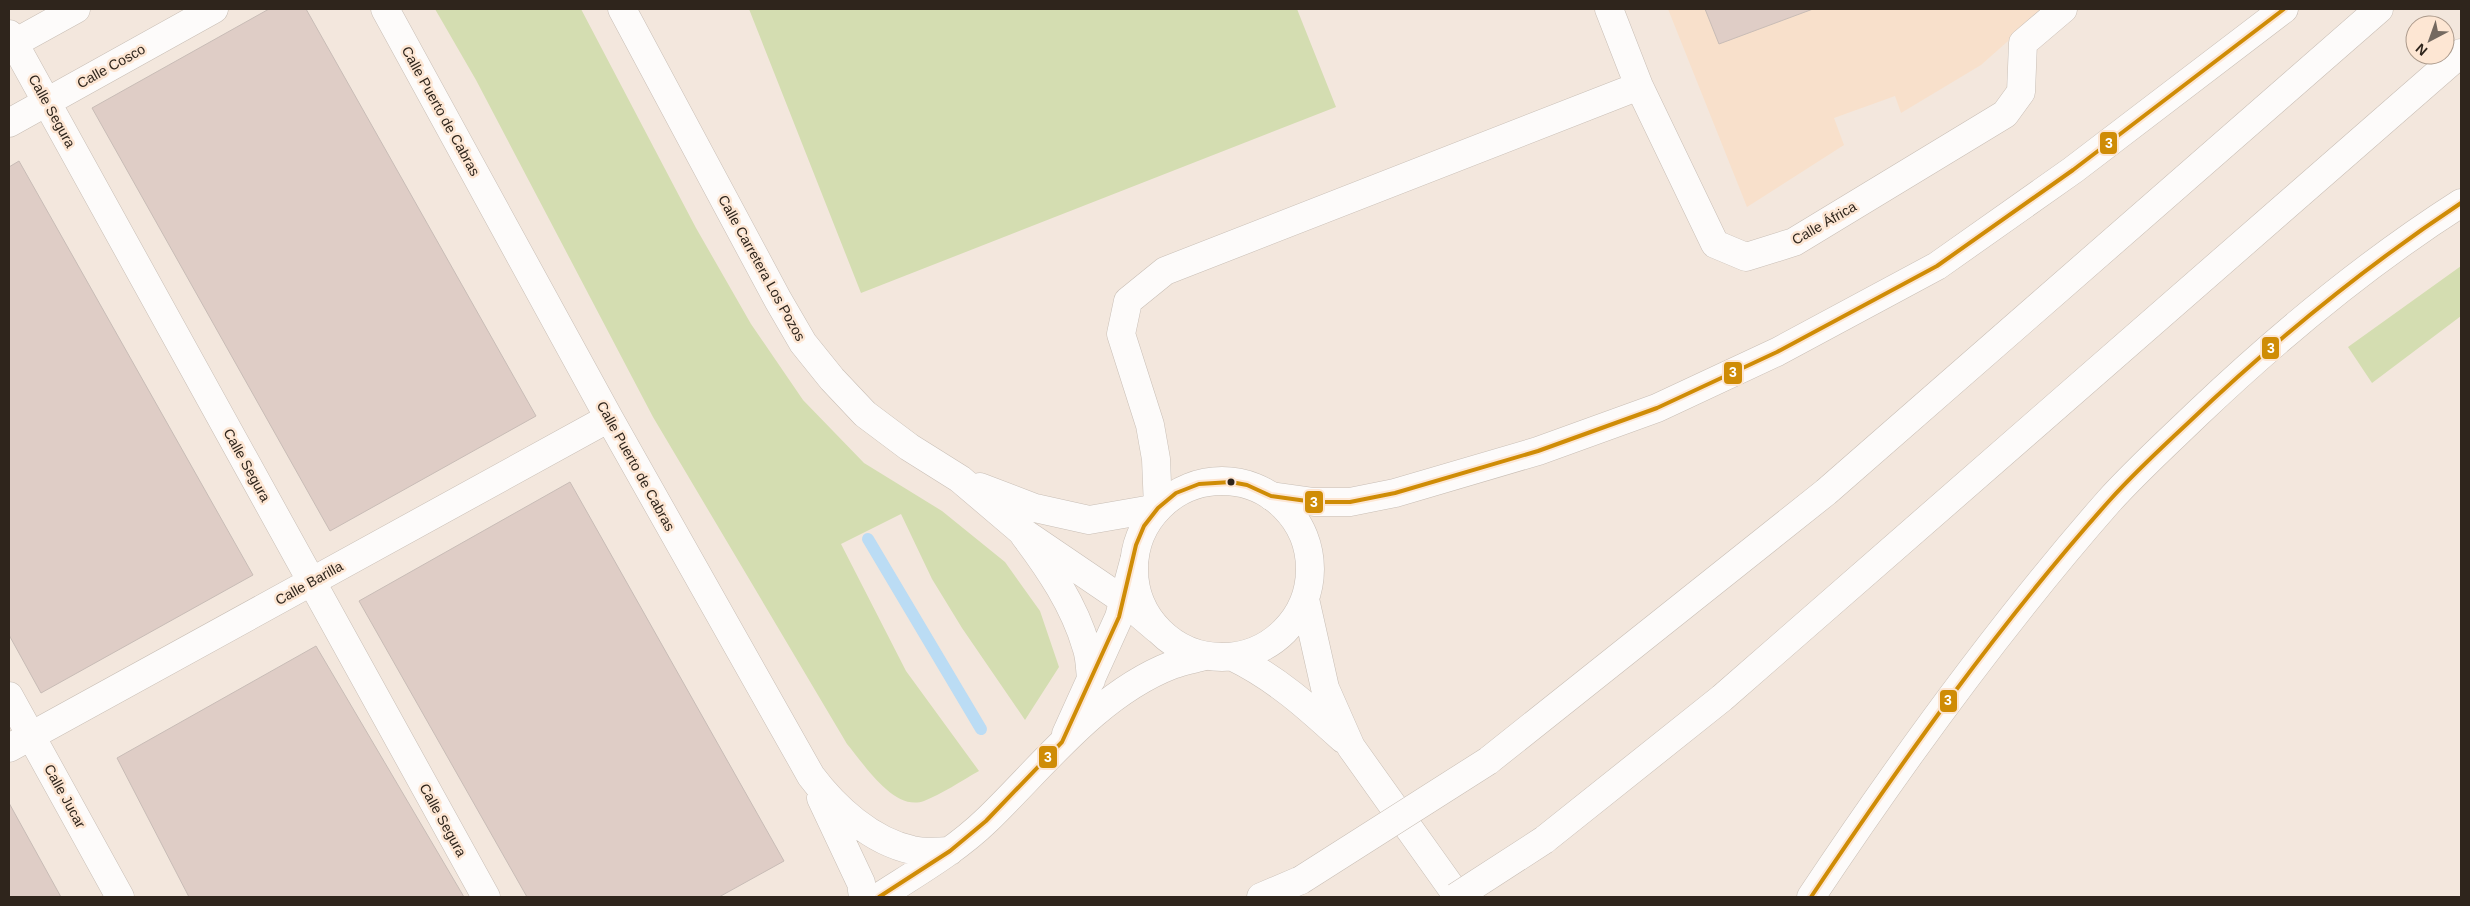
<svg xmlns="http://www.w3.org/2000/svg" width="2470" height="906" font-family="Arial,sans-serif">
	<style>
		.built { fill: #f8e0cb }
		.green { fill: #d4ddb1 }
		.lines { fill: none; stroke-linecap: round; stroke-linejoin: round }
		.stream { stroke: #bbdcf4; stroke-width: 12 }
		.building { fill: #dfcdc6; stroke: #c8bcb6 }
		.minor-casing { stroke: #c8beb5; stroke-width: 29 }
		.major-casing { stroke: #c8beb5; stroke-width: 29 }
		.highway-casing { stroke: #c8beb5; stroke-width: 29 }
		.minor { stroke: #fdfbfa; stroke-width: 28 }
		.major { stroke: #fdfbfa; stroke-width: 28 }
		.highway { stroke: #fdfbfa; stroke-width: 28 }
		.highway-bridge-casing { stroke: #c8beb5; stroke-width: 29; stroke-linecap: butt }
		.highway-bridge { stroke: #fdfbfa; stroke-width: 28 }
		.bus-1-casing { stroke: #fde6d3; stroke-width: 8 }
		.bus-1 { stroke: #cf8c06; stroke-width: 4 }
		.bus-dot { fill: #2f251c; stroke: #fde6d3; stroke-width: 2 }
		.labels { text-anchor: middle; stroke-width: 5; stroke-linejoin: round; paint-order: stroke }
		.street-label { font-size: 14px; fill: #2f251c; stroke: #fde6d3 }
		.line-badge { stroke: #fde6d3; stroke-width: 2 }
		.badge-label { font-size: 14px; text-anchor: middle; font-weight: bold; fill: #fff }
	</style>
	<rect width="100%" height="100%" fill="#f3e7dd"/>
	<path class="built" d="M1668,9H2044L1981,65L1901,113L1895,96L1834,118L1844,145L1747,207Z"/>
	<path class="green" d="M435,9H581L696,228L751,324L803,400L864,463L942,511L1005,562L1040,611L1059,667L1025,720L962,628L932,579L901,514L841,544L906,671L979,771C961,781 942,794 924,801C894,812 864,764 847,744L653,417L476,80Z
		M749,9H1297L1336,107L861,293Z
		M2461,266V316L2372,383L2348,347Z"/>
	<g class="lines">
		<path class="stream" d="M868,539L981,729"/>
	</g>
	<path class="building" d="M269,9H306L536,416L330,531L92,108Z
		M1705,9H1813L1719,44Z
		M19,161L253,575L41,693L9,635V167Z
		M570,482L784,861L719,897H527L359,601Z
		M316,646L464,897H189L117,758Z
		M9,803L61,897H9Z"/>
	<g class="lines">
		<defs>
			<path id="minor" d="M385,9L609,418L811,776C835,808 871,841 912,850C924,853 937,852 950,851
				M1609,9L1639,86L1715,244L1746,257L1794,242L2005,114L2021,92L2023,43L2063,9
				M9,34L486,897
				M9,46L76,9
				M9,123L214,9
				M1158,508L1156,459L1150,425L1121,334L1128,301L1165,271L1639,86
				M1024,535C1049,568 1074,605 1086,646C1090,656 1090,669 1091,680
				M9,696L120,897
				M1066,734L1119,617L1134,561
				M9,748L609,418
				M821,798L861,883L863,897
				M879,897C916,873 955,851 987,820C1043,766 1097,694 1172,665C1182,661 1194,659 1205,656
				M1811,897C1903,759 2000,625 2109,501C2137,470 2168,442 2198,413C2279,336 2367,263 2461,203"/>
			<path id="major" d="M622,9L778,300L803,343L832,379L865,414L909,447L960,479L1020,530L1123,600L1157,629
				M1134 569a88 88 0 1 1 176 0a88 88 0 1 1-176 0Z
				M980,487L1035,508L1089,520L1158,508
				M1305,599L1325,688L1351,747L1458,897
				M1233,657C1276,678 1308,707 1343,739"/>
			<path id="highway" d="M1271,496L1314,502H1350L1395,493L1538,451L1657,408L1777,352L1937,266L2073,170L2284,9
				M1488,761L1826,492L2379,9
				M1544,840L1722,698L2461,53
				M1261,897L1301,880"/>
		</defs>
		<use href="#minor" class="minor-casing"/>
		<use href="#major" class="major-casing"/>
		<use href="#highway" class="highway-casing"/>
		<use href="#minor" class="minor"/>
		<use href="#major" class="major"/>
		<use href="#highway" class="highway"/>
		<defs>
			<path id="highway-bridge" d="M1301,880L1488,761
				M1456,897L1544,840"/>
		</defs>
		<use href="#highway-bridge" class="highway-bridge-casing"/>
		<use href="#highway-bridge" class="highway-bridge"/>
		<defs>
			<path id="bus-1" d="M879,897L950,851L986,821L1062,742L1119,617L1136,545L1144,526L1158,508L1176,493L1199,484L1231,482L1247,485L1271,496L1314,502H1350L1395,493L1538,451L1657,408L1777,352L1937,266L2073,170L2284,9
				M1811,897C1903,760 1999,624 2109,501C2134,473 2161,448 2188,423C2273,342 2363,268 2461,203"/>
		</defs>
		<use href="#bus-1" class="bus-1-casing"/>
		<use href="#bus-1" class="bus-1"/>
	</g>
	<circle class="bus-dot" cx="1231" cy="482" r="4.5"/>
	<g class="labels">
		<g class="street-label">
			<text transform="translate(111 66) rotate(-29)" y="5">Calle Cosco</text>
			<text transform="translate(52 111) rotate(61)" y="5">Calle Segura</text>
			<text transform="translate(441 111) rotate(61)" y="5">Calle Puerto de Cabras</text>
			<text transform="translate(1824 223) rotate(-30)" y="5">Calle África</text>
			<text transform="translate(762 268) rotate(61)" y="5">Calle Carretera Los Pozos</text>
			<text transform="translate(247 465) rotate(61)" y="5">Calle Segura</text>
			<text transform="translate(636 466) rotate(61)" y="5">Calle Puerto de Cabras</text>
			<text transform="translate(309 583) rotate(-29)" y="5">Calle Barilla</text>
			<text transform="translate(65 796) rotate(61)" y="5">Calle Jucar</text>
			<text transform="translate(443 820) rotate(61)" y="5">Calle Segura</text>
		</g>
	</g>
	<g class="line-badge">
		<rect x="2099" y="131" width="19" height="24" rx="5" fill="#cf8c06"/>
		<rect x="2261" y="336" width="19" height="24" rx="5" fill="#cf8c06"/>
		<rect x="1723" y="361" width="20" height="24" rx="5" fill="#cf8c06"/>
		<rect x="1304" y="490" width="20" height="24" rx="5" fill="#cf8c06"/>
		<rect x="1939" y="689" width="19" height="24" rx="5" fill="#cf8c06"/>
		<rect x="1038" y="745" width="20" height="24" rx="5" fill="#cf8c06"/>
	</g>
	<g class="badge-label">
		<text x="2109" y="148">3</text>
		<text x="2271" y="353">3</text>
		<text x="1733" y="377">3</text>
		<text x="1314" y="507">3</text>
		<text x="1948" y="705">3</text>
		<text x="1048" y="762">3</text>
	</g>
	<rect width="2470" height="906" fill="none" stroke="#2f251c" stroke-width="20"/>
	<g transform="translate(2430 40) rotate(221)"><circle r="24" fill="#fde6d3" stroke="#ab998a"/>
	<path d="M0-4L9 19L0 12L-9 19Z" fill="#746960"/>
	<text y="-8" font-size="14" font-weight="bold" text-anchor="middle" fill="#2f251c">N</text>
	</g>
</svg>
